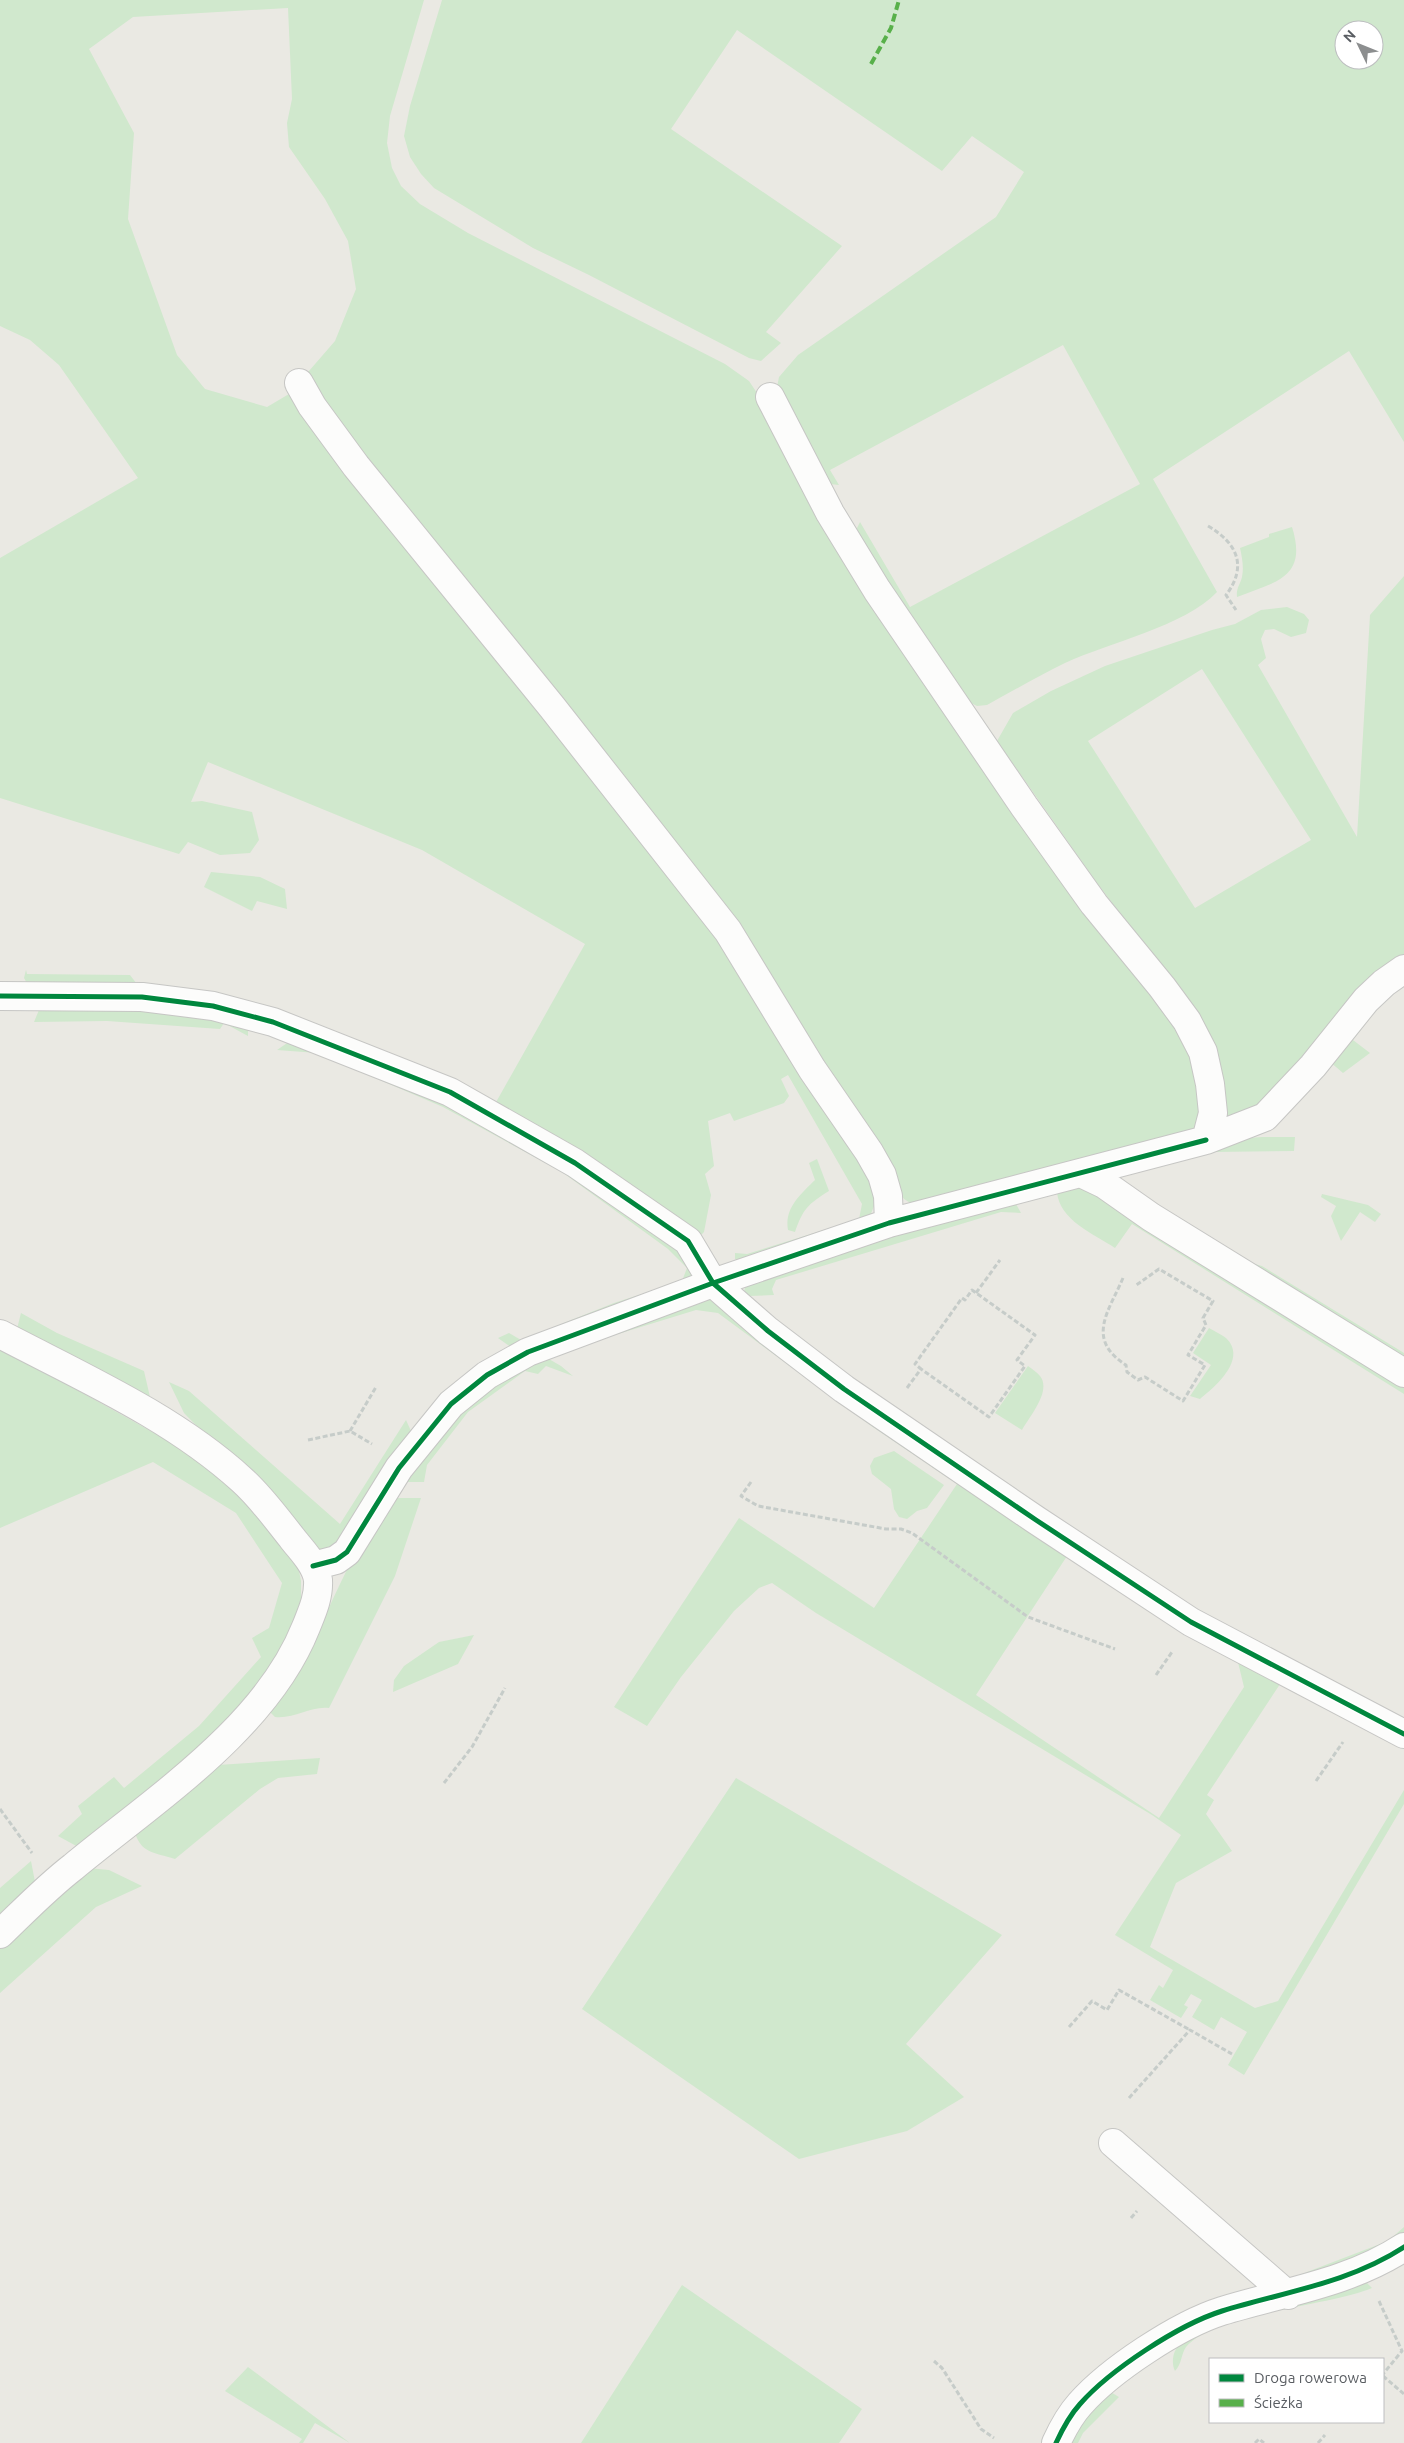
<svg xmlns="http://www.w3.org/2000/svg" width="1404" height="2443" font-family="Ubuntu,sans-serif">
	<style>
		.green { fill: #d0e8cd; fill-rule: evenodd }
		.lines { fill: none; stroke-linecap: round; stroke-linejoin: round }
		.minor-casing { stroke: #c6c6c4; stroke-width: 30 }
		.path { stroke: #c6ccc9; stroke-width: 3; stroke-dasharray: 5 2.5; stroke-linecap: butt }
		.minor { stroke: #fcfcfb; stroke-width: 28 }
		.quiet { stroke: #58b04a; stroke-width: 4; stroke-dasharray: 8 4; stroke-linecap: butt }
		.cycleway-casing { stroke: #fff; stroke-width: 8 }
		.cycleway { stroke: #00873e; stroke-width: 5 }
	</style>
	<rect width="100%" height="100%" fill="#eae9e3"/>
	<path class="green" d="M0,0H424L390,116L387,143L392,168L401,186L420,204L468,233L725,364L749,381L1192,1048C1196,1077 1210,1111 1190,1134L912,1204L904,1199L657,823L592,735L499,623L724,943L861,1157L877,1199L870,1216L745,1261L735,1259V1253L747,1254L859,1219L862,1204L788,1075L781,1079L789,1096L784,1103L734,1121L730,1113L708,1121L714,1166L705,1174L711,1195L704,1232L699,1237L495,1104L585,944L422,850L208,762L191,802L202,801L252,812L259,840L250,853L220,855L188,842L179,854L0,798V558L138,478L59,365L30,340L0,326ZM288,8L292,99L287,123L289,147L325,199L348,241L356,289L335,341L289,394L267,407L205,389L177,355L128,219L134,133L89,49L133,17Z
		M442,0H1404V442L1349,351L1153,479L1217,592C1185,626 1108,643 1065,663C1038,676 1013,691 987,705L977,706L969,702L892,594L855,532L860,522L910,607L1140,484L1063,345L830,470L839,485L830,484L821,473L777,387L779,377L798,355L996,217L1024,172L972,136L942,171L737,30L671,129L842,246L766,332L781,343L761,361L749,358L589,275L533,248L434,188L421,174L410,157L404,136L410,106ZM1344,30H1374V60H1344Z
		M1292,527C1308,578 1276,582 1237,597C1236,588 1240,585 1242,577C1244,567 1242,557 1240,548L1269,537V534Z
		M1404,576V957L1354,1001L1258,1107L1221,1121L1197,1014L1097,883L997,741L1013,713L1051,691L1105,666L1212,630L1235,624L1261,610L1287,607L1304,614L1309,620L1306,633L1291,637L1274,629L1265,630L1261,639L1266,658L1258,665L1357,837L1370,615ZM1202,669L1311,840L1195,908L1088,741Z
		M211,872L260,877L285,889L287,909L257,901L252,911L204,887Z
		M26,970L27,974L130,975L140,988L28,985L24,978Z
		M1388,994L1353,1040L1370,1053L1343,1073L1329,1061Z
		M44,1005L168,1009L248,1027V1036L224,1023L220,1029L107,1021L34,1022L39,1010Z
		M293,1039L483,1118L684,1251L694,1269L692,1276L684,1283L512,1348L498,1338L509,1333L521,1340L614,1303L682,1281L687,1268L668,1249L562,1172L443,1107L317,1053L277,1050Z
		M1262,1137H1295L1294,1151L1212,1152L1248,1138Z
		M817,1159L829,1191C808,1204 803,1209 795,1232L788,1230C784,1208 801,1194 815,1180L809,1163Z
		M1078,1183L1404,1383V1394L1132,1224L1115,1248C1094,1234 1059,1220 1057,1192Z
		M1322,1194L1368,1205L1381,1214L1375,1222L1360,1212L1341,1241L1331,1216L1336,1206L1321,1197Z
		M1009,1204H1016L1021,1213L1001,1212L776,1280L772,1289L774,1295L749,1296L744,1292L746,1284L931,1223Z
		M1240,1260L1262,1266L1404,1353V1362Z
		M698,1299H713L1069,1553L976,1695L1159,1818L1244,1687L1236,1654L1284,1678L1207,1795L1214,1800L1206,1814L1232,1851L1176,1883L1150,1947L1255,2008L1278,2001L1404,1790V1804L1244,2075L1228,2065L1247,2032L1221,2017L1214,2030L1192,2017L1202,2000L1191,1994L1184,2005L1188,2007L1181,2018L1150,2000L1159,1985L1163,1988L1173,1970L1115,1935L1181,1835L1152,1815L816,1613L772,1583L759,1588L734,1611L681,1677L647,1726L614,1707L739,1518L874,1608L957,1484L870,1425L718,1313L696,1310L605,1338V1332Z
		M21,1313L57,1333L144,1371L150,1397L138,1394L17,1329Z
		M1209,1328C1214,1331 1221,1334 1226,1338C1248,1359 1215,1387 1200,1399L1190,1396L1211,1365L1193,1353Z
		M0,1347L183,1449L219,1476L260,1516L298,1566L301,1581V1599L289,1636L255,1690L209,1740L80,1848L58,1836L82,1814L78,1806L114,1777L124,1788L199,1726L261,1657L252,1638L269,1628L282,1583L236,1513L153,1462L0,1528Z
		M542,1355L561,1366L573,1376L546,1366L538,1374L525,1371L468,1412L427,1465L424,1482H398L474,1396Z
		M1028,1366C1032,1369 1037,1372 1040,1376C1052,1391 1029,1417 1022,1430L995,1413Z
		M169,1382L189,1391L340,1524L406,1420L411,1431L410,1438L343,1540L328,1551L317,1549L184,1413Z
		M894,1451L944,1485L927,1508L917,1511L907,1519L899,1517L894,1509L891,1489L872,1474L870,1466L874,1458Z
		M389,1498H421L395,1576L329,1708C310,1706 295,1719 275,1717L269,1711C300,1674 319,1628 340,1584C354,1554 372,1526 389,1498Z
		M474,1635L458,1664L393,1692L394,1680L404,1666L439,1642Z
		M320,1758L317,1774L278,1778L260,1789L175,1859C154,1852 140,1854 134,1829L218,1765Z
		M736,1778L1002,1935L906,2044L964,2097L907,2131L799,2159L582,2009Z
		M31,1861L36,1887L0,1919V1888Z
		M88,1868L109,1870L142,1886L96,1907L0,1993V1947Z
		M1404,2227V2237L1381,2252L1295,2281L1294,2277L1388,2241Z
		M1366,2282L1372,2288C1330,2306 1214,2313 1186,2347C1181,2354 1182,2364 1175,2371C1172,2365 1172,2356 1176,2349C1189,2325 1326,2292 1359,2283Z
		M682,2285L862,2409L839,2443H581Z
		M248,2367L350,2443L315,2423L303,2443H299L302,2439L225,2391Z
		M1109,2391L1119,2397L1083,2433L1078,2443H1070L1092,2408Z"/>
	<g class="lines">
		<defs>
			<path id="minor" d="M299,383L312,406L356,466L552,707L728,931L812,1069L869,1152L882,1175L888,1196L889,1223
				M770,397L830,513L877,590L1024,806L1094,904L1162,987L1187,1021L1203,1052L1210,1084L1213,1113L1206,1140
				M0,996L142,997L213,1006L273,1022L450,1092L575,1163L688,1241L713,1283L768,1331L844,1389L1036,1520L1191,1622L1404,1734
				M1083,1174L1104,1184L1151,1217L1404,1373
				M0,1334C82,1377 173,1417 242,1480C261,1497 276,1518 292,1538C301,1550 316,1564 318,1580C319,1597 312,1612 306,1627C266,1728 154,1800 73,1867C47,1887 24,1911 0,1934
				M313,1566L336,1560L347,1552L399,1468L451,1404L487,1375L528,1352L713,1283L889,1223L1206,1140L1265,1117L1313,1066L1366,1000L1384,983L1404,969
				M1113,2143L1288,2295
				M1056,2443C1062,2430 1070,2415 1080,2404C1110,2370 1178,2325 1222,2311C1284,2292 1349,2283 1404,2247"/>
		</defs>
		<use href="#minor" class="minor-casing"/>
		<path class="path" d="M1208,526C1237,543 1248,566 1226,595L1236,610
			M1123,1278C1109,1311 1085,1339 1126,1365L1127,1372L1138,1380L1145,1377L1183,1401L1205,1365L1188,1355L1206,1325L1203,1318L1213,1301L1159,1269L1135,1286
			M976,1293L1000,1260
			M907,1388L921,1369L915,1364L962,1298L965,1300L972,1290L1035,1335L1017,1360L1025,1366L989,1417L921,1369
			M350,1431L376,1387
			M308,1440L350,1431L372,1444
			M751,1482L741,1496L758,1506L886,1529H901L912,1533L1028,1617L1115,1649
			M1156,1675L1172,1652
			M1316,1781L1343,1742
			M444,1783L472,1747L505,1688
			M0,1809L32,1853
			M1069,2027L1092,2001L1107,2010L1119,1990L1190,2030
			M1129,2098L1190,2030L1232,2054
			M1131,2218L1137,2211
			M1379,2301L1402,2351L1383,2374
			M934,2361L942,2368L981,2429L994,2438
			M1383,2376L1404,2394
			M1255,2443L1259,2439L1264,2443
			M1318,2443L1325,2435"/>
		<use href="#minor" class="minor"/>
		<path class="quiet" d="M871,64L891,28L899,0"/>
		<defs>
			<path id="cycleway" d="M0,996L142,997L213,1006L273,1022L450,1092L575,1163L688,1241L713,1283L768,1331L844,1389L1036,1520L1191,1622L1404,1734
				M313,1566L336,1560L347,1552L399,1468L451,1404L487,1375L528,1352L713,1283L889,1223L1206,1140
				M1056,2443C1062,2430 1070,2415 1080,2404C1110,2370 1178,2325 1222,2311C1284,2292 1349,2283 1404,2247"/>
		</defs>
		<use href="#cycleway" class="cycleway-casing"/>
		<use href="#cycleway" class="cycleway"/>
	</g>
	<rect x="1209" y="2358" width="175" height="65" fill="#ffffff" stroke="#bdbec0"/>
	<rect x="1219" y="2374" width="25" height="8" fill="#00873e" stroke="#bdbec0"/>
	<text x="1254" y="2383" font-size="15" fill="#595d62">Droga rowerowa</text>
	<rect x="1219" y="2399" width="25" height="8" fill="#58b04a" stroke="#bdbec0"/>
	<text x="1254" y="2408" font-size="15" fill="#595d62">Ścieżka</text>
	<g transform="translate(1359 45) rotate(313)"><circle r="24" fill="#ffffff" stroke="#bdbec0"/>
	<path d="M0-4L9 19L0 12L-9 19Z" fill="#8c8e8f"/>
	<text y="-8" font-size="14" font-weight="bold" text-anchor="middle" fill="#595d62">N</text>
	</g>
</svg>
